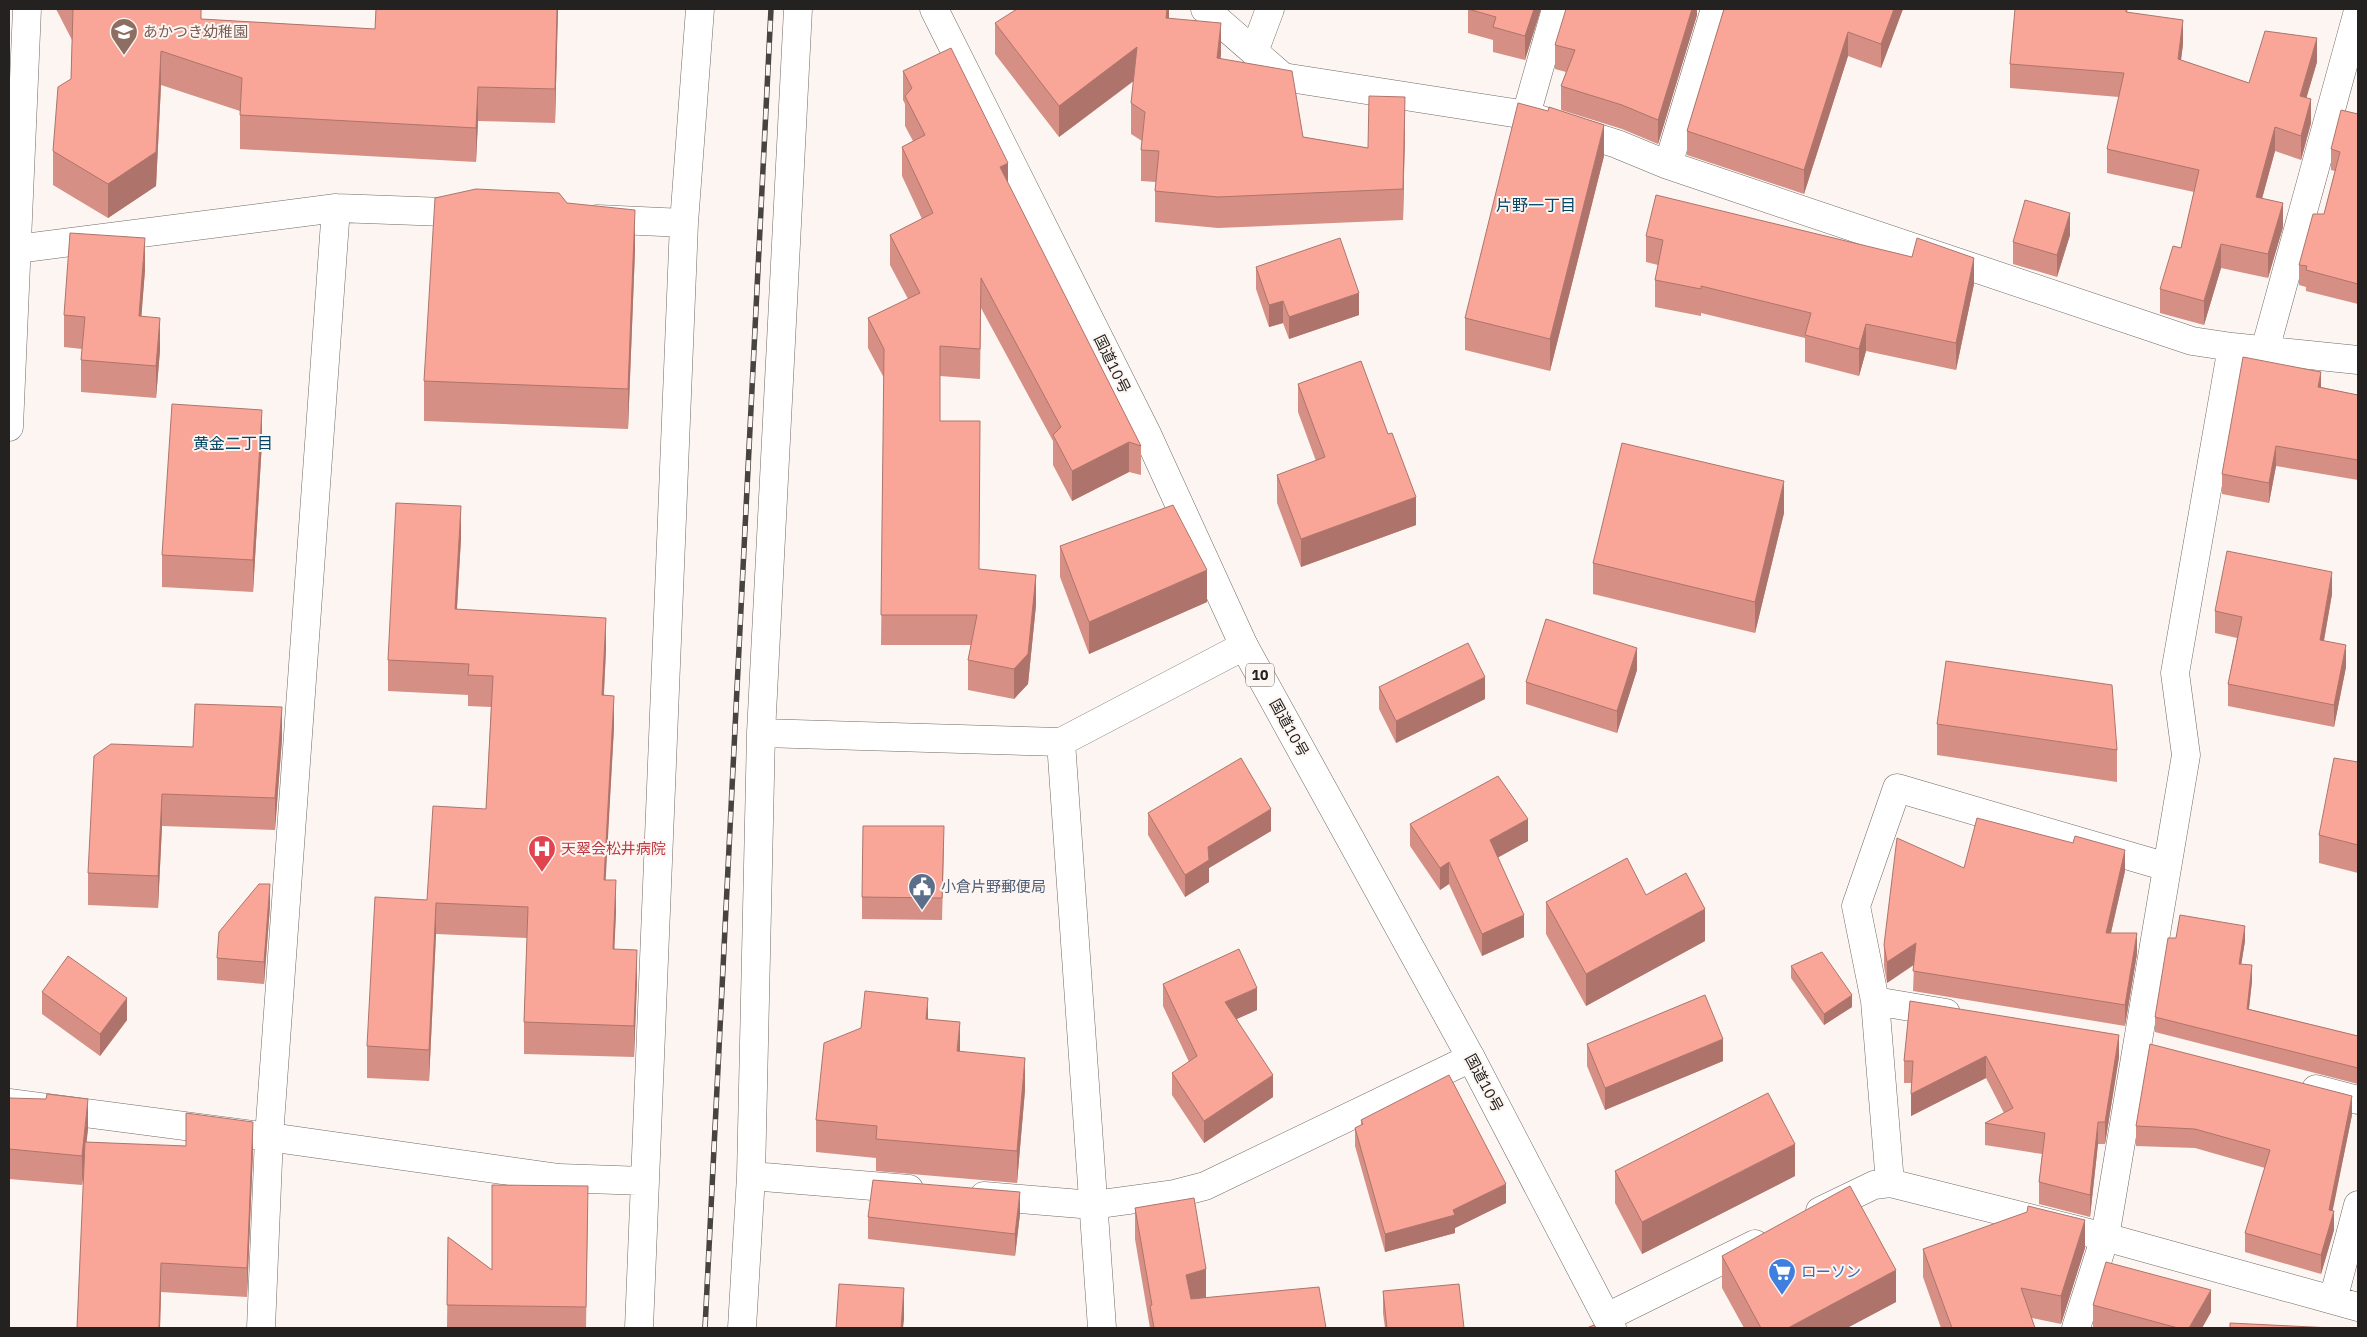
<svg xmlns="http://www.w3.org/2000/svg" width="2367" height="1337" font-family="'IBM Plex Sans','Noto Sans JP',sans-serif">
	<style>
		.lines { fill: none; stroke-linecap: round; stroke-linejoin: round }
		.minor-casing { stroke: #706a66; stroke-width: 29 }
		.highway-casing { stroke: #706a66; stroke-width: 29 }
		.minor { stroke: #fff; stroke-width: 28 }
		.highway { stroke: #fff; stroke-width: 28 }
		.rail-casing { stroke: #464341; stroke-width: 5.5 }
		.rail { stroke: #fcf5f1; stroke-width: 4; stroke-dasharray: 11; stroke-linecap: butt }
		.wall { fill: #d68f84 }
		.shaded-wall { fill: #ae746b }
		.building { fill: #f9a699; stroke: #ae746b }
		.labels { text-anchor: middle; stroke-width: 4; stroke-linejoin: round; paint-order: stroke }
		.shield { fill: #fcf5f1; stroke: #65615f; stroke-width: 1 }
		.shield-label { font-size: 14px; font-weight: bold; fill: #242220 }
		.education-label { font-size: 15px; fill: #785e54; stroke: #fcf5f1; text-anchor: start }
		.street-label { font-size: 15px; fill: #242220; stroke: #fcf5f1 }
		.health-label { font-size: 15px; fill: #be3a42; stroke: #fcf5f1; text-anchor: start }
		.service-label { font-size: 15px; fill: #4e5e75; stroke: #fcf5f1; text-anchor: start }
		.shop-label { font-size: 15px; fill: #366cbe; stroke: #fcf5f1; text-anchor: start }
		.neighbourhood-label { font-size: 16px; fill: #054666; stroke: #fcf5f1 }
	</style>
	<rect width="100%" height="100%" fill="#fcf5f1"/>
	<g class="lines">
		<defs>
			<path id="minor" d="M1205,9L1283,77L1526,115L1617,144L1668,165L2192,341L2232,347L2358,360
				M1254,52L1270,9
				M1526,115L1556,9
				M1668,165L1715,9
				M597,219L684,223
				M9,250L336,208L472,213
				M2265,350L2358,11
				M9,427L27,9
				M761,733L1061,742L1244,646
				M1061,742L1102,1328
				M1875,1001L1856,906L1897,788L2167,867
				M2316,1089L2358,1100
				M9,1103L269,1137L559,1178L645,1181
				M751,1176L909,1189
				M1890,1183L1875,1001L1946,1013
				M984,1196L1093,1205L1174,1194L1205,1186L1471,1058
				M1820,1211L1874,1185L1890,1183L2105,1237L2358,1307
				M2333,1300L2358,1205
				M1607,1317L1755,1244
				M261,1328L269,1137L336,208
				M639,1328L684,223L700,9
				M742,1328L751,1176L761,733L798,9
				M2076,1328L2105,1237L2186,755L2175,673L2232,347"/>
			<path id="highway" d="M934,9L1147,434L1244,646L1471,1058L1612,1328"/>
		</defs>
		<use href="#minor" class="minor-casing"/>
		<use href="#highway" class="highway-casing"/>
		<use href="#minor" class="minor"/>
		<use href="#highway" class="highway"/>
		<defs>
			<path id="rail" d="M705,1328L771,9"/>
		</defs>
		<use href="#rail" class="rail-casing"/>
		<use href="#rail" class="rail"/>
	</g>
	<path class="wall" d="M56,9H201V19L375,29L558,9L555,123L478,121L476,162L240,149V111L161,85L156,186L108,218L53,185V151L71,79L72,40Z
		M1169,9V18L1221,54L1220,59L1303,137L1368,148L1405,128L1403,220L1218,228L1155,222V191L1156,182L1141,181V150L1142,141L1131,134V103L1134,81L1059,137L995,54V23Z
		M1468,9H1541L1525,60L1493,52V40L1468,33Z
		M1697,9V15L1658,144L1622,129L1561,110V86L1566,72L1555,69V45Z
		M1724,9H1903L1881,68L1848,56L1804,194L1687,155V131Z
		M2128,9L2127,12L2183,44L2181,60L2249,83L2317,62L2306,98L2311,123L2301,160L2275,151L2262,198L2283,227L2268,278L2221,268L2204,325L2160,313V289L2181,248L2194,192L2107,173V149L2119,97L2010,88V64Z
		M903,71L1008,184L1141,446V475L1129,472L1072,501L1053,465V441L981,308L980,379L940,376V421L979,569L1036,605L1028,684L1014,699L968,690V660L971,645H881L884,378L868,348V318L908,299L890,265V235L922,219L902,176V147L913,141L905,126V104L903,100Z
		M2358,114V304L2306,291V287L2299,285V265L2324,214L2335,171L2331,170V149Z
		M1604,156L1550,371L1465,350V318Z
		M567,203L635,250L628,429L424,421V381Z
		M2070,235L2057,277L2013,264V242Z
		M1646,236L1974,284L1956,370L1866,351L1859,376L1805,362V338L1701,313V316L1655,307V280L1658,265L1646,262Z
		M1256,267L1359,315L1289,339L1283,323L1269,327L1256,289Z
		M145,270L141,316L160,350L156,398L81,392V360L82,349L64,347V315Z
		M1298,384L1388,434L1416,525L1301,567L1277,503V475L1316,461L1298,412Z
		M2321,387L2358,395V480L2276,466L2269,503L2222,494V474Z
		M262,442L253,592L162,587V555Z
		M1784,513L1755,633L1593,594V563Z
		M461,538L457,609L606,649L604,695L614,727L605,880L616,912L614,949L637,981L634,1057L524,1054V1022L527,938L436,934L429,1081L367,1078V1046L427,900L486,809L491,707L468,706V695L388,691V660Z
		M1060,546L1207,602L1089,654L1060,577Z
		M2332,594L2324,641L2346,667L2334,727L2228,706V684L2237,638L2215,633V611Z
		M1637,670L1617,733L1526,704V682Z
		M1379,687L1485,699L1396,743L1379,709Z
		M1937,724L2117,750V782L1937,755Z
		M282,739L275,830L162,826L158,908L88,905V873L193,747Z
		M2358,762V873L2319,863V835Z
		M1148,813L1271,831L1209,868V882L1185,897L1148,835Z
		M1410,824L1528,841L1498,857L1524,937L1482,956L1449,884L1440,890L1410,846Z
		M944,848L942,920L862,919V897Z
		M1964,868L2125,871L2111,933L2137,954L2125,1026L1913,991L1914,965L1887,983L1884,966V945Z
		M1646,895L1705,941L1586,1006L1546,934V902Z
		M270,906L264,984L217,980V958Z
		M2245,941L2241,964L2252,981L2249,1009L2358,1036V1084L2155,1032V1017Z
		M1791,966L1852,1007L1824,1025L1791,978Z
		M1163,984L1257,1010L1237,1019L1273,1097L1204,1143L1172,1095V1073L1189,1062L1163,1006Z
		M42,992L127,1020L100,1056L42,1014Z
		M1910,1001L2119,1057L2105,1144H2098L2090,1217L2039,1204V1182L2042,1154L1985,1145V1123L2004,1113L1986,1078L1911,1116L1912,1083H1904V1061Z
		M928,1019L960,1052L1025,1090L1017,1183L876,1171V1158L816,1152V1120Z
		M1587,1044L1723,1061L1605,1110L1587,1066Z
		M9,1098L88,1129L86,1142L253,1151L247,1297L161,1292L160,1328H77L84,1173L82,1185L9,1179Z
		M2352,1115L2332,1211L2334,1230L2321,1274L2245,1252V1233L2265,1168L2195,1148L2136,1146V1126Z
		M1361,1120L1506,1203L1455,1228V1233L1385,1252L1355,1146V1128L1361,1125Z
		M1615,1171L1795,1176L1642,1254L1615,1203Z
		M588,1208L586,1328L447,1327L448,1237L492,1270Z
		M1135,1208L1206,1298L1326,1328H1150L1135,1239Z
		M1020,1214L1015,1256L868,1239V1217Z
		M2085,1248L2061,1324L2032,1318L2035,1328H1941L1923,1277V1249Z
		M1722,1256L1896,1302L1847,1328H1744L1722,1288Z
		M1383,1291L1464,1328H1385L1383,1313Z
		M2093,1305L2211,1312L2202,1328H2097L2093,1327Z"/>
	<path class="shaded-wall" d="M557,9H558L555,123V89Z
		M1167,9H1169V25L1166,18Z
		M1534,9H1541L1525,60V36Z
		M1692,9H1697V15L1658,144V120Z
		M1894,9H1903L1881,68V44Z
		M2183,20V44L2178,83V59Z
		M1221,23V54L1217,90V58Z
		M1848,32V56L1804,194V170Z
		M2317,38V62L2300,120V96Z
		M1137,47V78L1059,137V106Z
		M161,51V85L156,186L108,218V184Z
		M478,87V121L476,162V128Z
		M1405,97V128L1403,220V189Z
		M2311,99V123L2301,160V136Z
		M1604,125V156L1550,371V339Z
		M2275,127V151L2256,221V197Z
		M1008,163V192L1000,167Z
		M2283,203V227L2268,278V254Z
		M635,210V250L628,429V389Z
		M2070,213V235L2057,277V255Z
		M145,238V270L139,348V316Z
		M2221,244V268L2204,325V301Z
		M1974,258V284L1956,370V343Z
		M1359,293V315L1289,339V317Z
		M1283,301V323L1269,327V305Z
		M160,318V350L156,398V366Z
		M1866,324V351L1859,376V349Z
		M2321,372V392L2318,387Z
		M262,410V442L253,592V560Z
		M1129,442V472L1072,501V471Z
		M2276,446V466L2269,503V483Z
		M1784,481V513L1755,633V602Z
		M1416,497V525L1301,567V539Z
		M461,506V538L455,640V609Z
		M1207,570V602L1089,654V622Z
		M2332,572V594L2320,662V640Z
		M1036,575V605L1028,684L1014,699V669Z
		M606,618V649L602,726V695Z
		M2346,645V667L2334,727V705Z
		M1637,648V670L1617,733V711Z
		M1485,677V699L1396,743V721Z
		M614,696V727L604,911V880Z
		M282,707V739L275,830V798Z
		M162,794V826L158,908V876Z
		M1271,809V831L1209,868V882L1185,897V875L1208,847Z
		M1528,819V841L1490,862V840Z
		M2125,850V871L2106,954V933Z
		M1449,862V884L1440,890V868Z
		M616,880V912L613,980V949Z
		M270,884V906L264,984V962Z
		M436,903V934L429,1081V1050Z
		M1705,909V941L1586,1006V974Z
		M1524,915V937L1482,956V934Z
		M2245,926V941L2239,979V964Z
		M2137,933V954L2125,1026V1005Z
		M1916,943V963L1887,983V962Z
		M637,950V981L634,1057V1026Z
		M2252,965V981L2247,1025V1009Z
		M1257,988V1010L1225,1024V1002Z
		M1852,995V1007L1824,1025V1014Z
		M127,998V1020L100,1056V1034Z
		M928,998V1029L926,1019Z
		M960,1022V1054L957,1051Z
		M2119,1035V1057L2105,1144V1122Z
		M1723,1039V1061L1605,1110V1088Z
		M1986,1056V1078L1911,1116V1094Z
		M1025,1058V1090L1017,1183V1151Z
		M1273,1075V1097L1204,1143V1121Z
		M2352,1096V1115L2329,1229V1210Z
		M88,1099V1129L82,1185V1156Z
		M253,1122V1151L247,1297V1268Z
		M2098,1122V1144L2090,1217V1195Z
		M1795,1144V1176L1642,1254V1222Z
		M1506,1184V1203L1455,1228V1233L1385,1252V1234L1453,1210Z
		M1020,1192V1214L1015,1256V1234Z
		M2334,1211V1230L2321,1274V1255Z
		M2085,1220V1248L2061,1324V1296Z
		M161,1263V1292L160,1328H159Z
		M1206,1269V1301L1186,1307V1275Z
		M1896,1270V1302L1847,1328H1788Z
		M904,1288V1320L903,1328H901Z
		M2211,1290V1312L2202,1328H2189Z"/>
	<path class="building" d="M73,9H201V19L375,29L376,9H557L555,89L478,87L476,128L240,115L242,78L161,51L156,152L108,184L53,151L58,87L71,79Z
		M1017,9H1167L1166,18L1221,23L1217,58L1292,71L1303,137L1368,148L1369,96L1405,97L1403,189L1218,197L1155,191L1159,151L1141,150L1145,112L1131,103L1137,47L1059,106L995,23Z
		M1468,9H1534L1525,36L1493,27L1496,17Z
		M1566,9H1692L1658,120L1622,105L1561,86L1575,50L1555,45Z
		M1724,9H1894L1881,44L1848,32L1804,170L1687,131Z
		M2015,9H2126V12L2183,20L2178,59L2249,83L2265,31L2317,38L2300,96L2311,99L2301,136L2275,127L2256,197L2283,203L2268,254L2221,244L2204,301L2160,289L2173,246L2181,248L2199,170L2107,149L2124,73L2010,64Z
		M951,48L1008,163L1000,167L1141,446L1129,442L1072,471L1053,435L1061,427L981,278L980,349L940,346V421H980L979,569L1036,575L1028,654L1014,669L968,660L977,615H881L884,349L868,318L920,293L890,235L933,213L902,147L925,135L905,96L912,88L903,71Z
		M1518,103L1548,111L1549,107L1604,125L1550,339L1465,318Z
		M2341,110L2358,114V284L2306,270L2307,266L2299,265L2313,214H2324L2340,152L2331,149Z
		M476,189L559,193L567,203L635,210L628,389L424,381L435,198Z
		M1656,195L1912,257L1917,238L1974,258L1956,343L1866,324L1859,349L1805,335L1811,313L1701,286V289L1655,280L1663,240L1646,236Z
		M2025,200L2070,213L2057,255L2013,242Z
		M70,233L145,238L139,316L160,318L156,366L81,360L85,317L64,315Z
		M1340,238L1359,293L1289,317L1283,301L1269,305L1256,267Z
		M2243,357L2321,372L2318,387L2358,395V460L2276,446L2269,483L2222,474Z
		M1361,361L1388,434L1392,433L1416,497L1301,539L1277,475L1325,457L1298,384Z
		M172,404L262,410L253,560L162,555Z
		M1622,443L1784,481L1755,602L1593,563Z
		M396,503L461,506L455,609L606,618L602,695L614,696L604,880H616L613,949L637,950L634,1026L524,1022L528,907L436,903L429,1050L367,1046L375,897L427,900L433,806L486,809L493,676L468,675L469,664L388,660Z
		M1173,505L1207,570L1089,622L1060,546Z
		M2227,551L2332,572L2320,640L2346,645L2334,705L2228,684L2242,617L2215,611Z
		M1546,619L1637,648L1617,711L1526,682Z
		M1468,643L1485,677L1396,721L1379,687Z
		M1946,661L2112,685L2117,750L1937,724Z
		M195,704L282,707L275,798L162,794L158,876L88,873L94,756L111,744L193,747Z
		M1241,758L1271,809L1208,847L1209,860L1185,875L1148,813Z
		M2334,758L2358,762V845L2319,835Z
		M1498,776L1528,819L1490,840L1524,915L1482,934L1449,862L1440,868L1410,824Z
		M1977,818L2073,843L2075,836L2125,850L2106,933H2137L2125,1005L1913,971L1916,943L1887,962L1884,945L1897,838L1964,868Z
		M863,826H944L942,898L862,897Z
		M1627,858L1646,895L1686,873L1705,909L1586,974L1546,902Z
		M259,884H270L264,962L217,958L219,932Z
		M2180,915L2245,926L2239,964L2252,965L2247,1009L2358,1036V1068L2155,1017L2168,938H2176Z
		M1239,949L1257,988L1225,1002L1273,1075L1204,1121L1172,1073L1197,1056L1163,984Z
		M1822,952L1852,995L1824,1014L1791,966Z
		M68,956L127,998L100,1034L42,992Z
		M865,991L928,998L926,1019L960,1022L957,1051L1025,1058L1017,1151L876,1139L877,1126L816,1120L824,1043L861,1028Z
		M1705,995L1723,1039L1605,1088L1587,1044Z
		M1910,1001L2119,1035L2105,1122H2098L2090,1195L2039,1182L2045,1133L1985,1123L2013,1108L1986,1056L1911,1094L1913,1061H1904Z
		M2150,1044L2352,1096L2329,1210L2334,1211L2321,1255L2245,1233L2270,1150L2195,1129L2136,1126Z
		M1449,1075L1506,1184L1453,1210L1455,1215L1385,1234L1355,1128L1363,1124L1361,1120Z
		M1768,1093L1795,1144L1642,1222L1615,1171Z
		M47,1094L88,1099L82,1156L9,1149V1098L46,1099Z
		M186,1113L253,1122L247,1268L161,1263L159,1328H77L85,1142L186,1146Z
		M873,1180L1020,1192L1015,1234L868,1217Z
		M492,1185L588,1186L586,1307L447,1305L448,1237L492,1270Z
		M1850,1186L1896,1270L1788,1328H1761L1722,1256Z
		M1194,1198L1206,1269L1186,1275L1191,1299L1319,1287L1326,1328H1154L1150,1306L1152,1305L1135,1208Z
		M2028,1206L2085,1220L2061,1296L2021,1288L2035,1328H1952L1923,1249L2027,1212Z
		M2106,1262L2211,1290L2189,1328H2178L2093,1305Z
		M839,1284L904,1288L901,1328H836Z
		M1459,1284L1464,1328H1387L1383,1291Z
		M2230,1323L2332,1328H2230Z
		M1594,1325L1596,1328H1587Z"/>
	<defs>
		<symbol id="school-pin" viewBox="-11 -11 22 30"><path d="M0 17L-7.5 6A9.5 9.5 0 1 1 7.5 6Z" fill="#8d6e63" stroke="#fcf5f1"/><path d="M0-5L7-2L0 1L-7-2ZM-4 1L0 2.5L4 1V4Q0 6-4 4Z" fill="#fff"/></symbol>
		<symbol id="hospital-pin" viewBox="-11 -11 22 30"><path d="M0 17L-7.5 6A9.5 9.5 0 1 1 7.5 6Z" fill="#e0444e" stroke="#fcf5f1"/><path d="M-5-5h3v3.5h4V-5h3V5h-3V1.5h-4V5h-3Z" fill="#fff"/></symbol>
		<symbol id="civic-pin" viewBox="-11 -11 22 30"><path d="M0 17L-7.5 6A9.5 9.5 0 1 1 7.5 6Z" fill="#5c6f8a" stroke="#fcf5f1"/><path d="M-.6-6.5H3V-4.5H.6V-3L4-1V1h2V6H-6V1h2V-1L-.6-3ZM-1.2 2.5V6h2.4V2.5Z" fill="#fff"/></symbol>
		<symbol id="supermarket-pin" viewBox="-11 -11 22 30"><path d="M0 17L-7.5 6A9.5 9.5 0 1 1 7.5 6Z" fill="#3f7fe0" stroke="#fcf5f1"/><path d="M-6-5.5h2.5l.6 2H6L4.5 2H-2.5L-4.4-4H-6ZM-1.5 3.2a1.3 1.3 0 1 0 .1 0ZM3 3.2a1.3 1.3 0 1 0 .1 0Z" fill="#fff"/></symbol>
	</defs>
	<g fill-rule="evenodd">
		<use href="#school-pin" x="108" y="16" width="32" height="43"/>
		<use href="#hospital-pin" x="526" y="833" width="32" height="43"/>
		<use href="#civic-pin" x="906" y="871" width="32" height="43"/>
		<use href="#supermarket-pin" x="1766" y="1256" width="32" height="43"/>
	</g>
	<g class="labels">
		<rect class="shield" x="1246" y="663.5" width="28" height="23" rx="4"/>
		<g class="shield-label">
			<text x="1260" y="680">10</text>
		</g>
		<g class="education-label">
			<text x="143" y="37">あかつき幼稚園</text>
		</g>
		<g class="street-label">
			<text transform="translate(1112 364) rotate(64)" y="5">国道10号</text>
			<text transform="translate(1289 728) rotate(61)" y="5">国道10号</text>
			<text transform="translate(1484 1083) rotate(62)" y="5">国道10号</text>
		</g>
		<g class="health-label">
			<text x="561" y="854">天翠会松井病院</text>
		</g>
		<g class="service-label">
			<text x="941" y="892">小倉片野郵便局</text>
		</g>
		<g class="shop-label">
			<text x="1801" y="1277">ローソン</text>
		</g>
		<g class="neighbourhood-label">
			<text x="1536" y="211">片野一丁目</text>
			<text x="233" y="449">黄金二丁目</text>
		</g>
	</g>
	<rect width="2367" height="1337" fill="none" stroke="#242220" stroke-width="20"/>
</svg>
